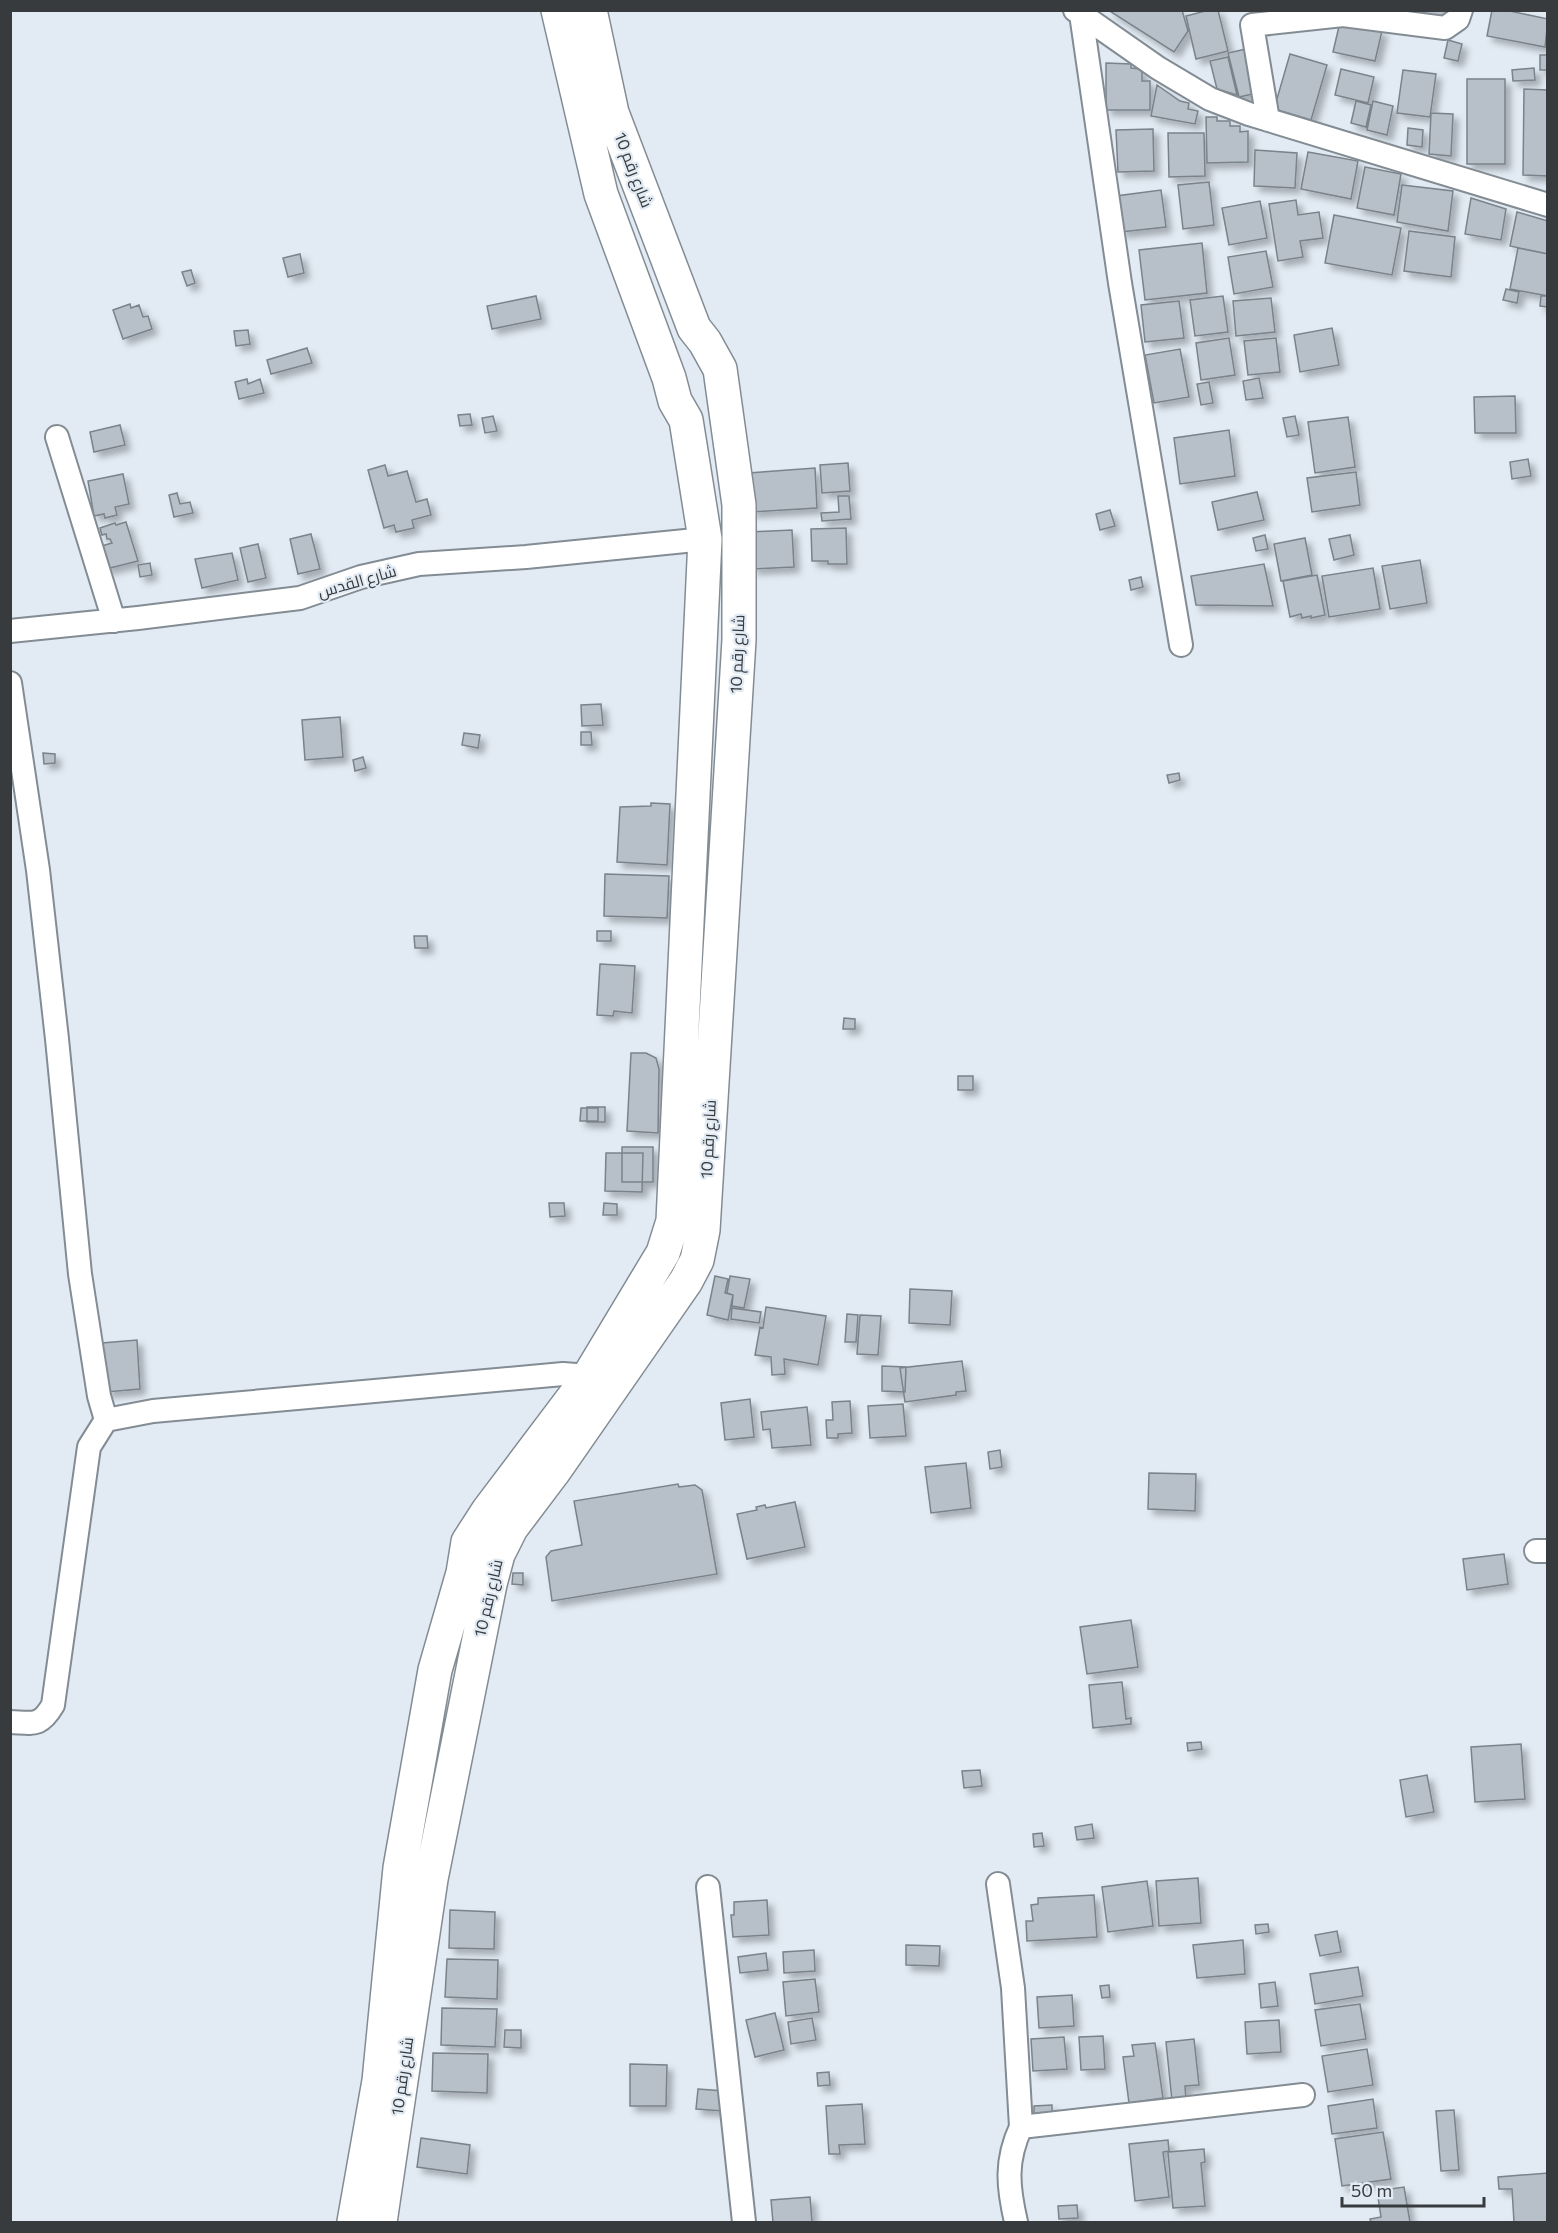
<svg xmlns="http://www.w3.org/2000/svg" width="1558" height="2233" font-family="Commissioner,Cairo,sans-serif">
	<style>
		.building { fill: #b7c0c8; stroke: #7a828a; stroke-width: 1.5; filter: url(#shadow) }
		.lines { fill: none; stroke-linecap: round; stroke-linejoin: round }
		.street-casing { stroke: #838c93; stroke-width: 26 }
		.secondary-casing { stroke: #838c93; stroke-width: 36 }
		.street { stroke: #fff; stroke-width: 22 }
		.secondary { stroke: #fff; stroke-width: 33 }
		.labels { text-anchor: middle; stroke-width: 4.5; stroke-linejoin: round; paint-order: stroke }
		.street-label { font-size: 16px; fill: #373b3e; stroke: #e2ebf4 }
	</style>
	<defs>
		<filter id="shadow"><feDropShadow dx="5.5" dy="5.5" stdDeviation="3" flood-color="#0004"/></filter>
	</defs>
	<rect width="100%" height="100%" fill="#e2ebf4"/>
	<path class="building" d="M1108,10H1182L1188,31L1174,52Z
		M1209,10H1218L1228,51L1196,59L1186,16Z
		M1425,10H1452V15L1426,18Z
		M1492,10H1505L1548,19L1545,47L1487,36Z
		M1340,22L1382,31L1375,61L1333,52Z
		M1448,40L1462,44L1458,61L1444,58Z
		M1246,49L1257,93L1239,97L1228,53Z
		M1290,54L1327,65L1311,120L1274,109Z
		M1540,55H1548V70H1540Z
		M1228,57L1237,95L1217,89L1210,61Z
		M1106,63L1131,64V68L1142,69V81H1150V110H1106Z
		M1534,68L1535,80L1513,81L1512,70Z
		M1341,69L1374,77L1368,103L1335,95Z
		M1403,70L1436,74L1430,117L1397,113Z
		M1467,79H1505V164H1467Z
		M1157,85L1180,101L1189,103L1188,109L1198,111L1195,124L1151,116Z
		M1524,89L1548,90V176L1523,175Z
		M1356,101L1371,105L1366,127L1351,123Z
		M1373,101L1393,106L1387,135L1367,130Z
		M1431,113L1453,114L1451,156L1429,154Z
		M1206,117H1217V121H1230V126H1240V132L1248,131V162L1207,163Z
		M1408,128L1423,130L1422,147L1407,145Z
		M1153,129L1154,171L1118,172L1116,130Z
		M1168,133H1204L1205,176L1169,177Z
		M1255,150L1297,153L1295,188L1254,186Z
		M1308,152L1358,161L1351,199L1301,189Z
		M1365,167L1401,174L1394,215L1357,208Z
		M1209,182L1214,225L1183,229L1178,185Z
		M1402,185L1453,191L1448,231L1397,222Z
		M1161,190L1166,227L1121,232L1116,196Z
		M1471,198L1506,209L1501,240L1465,234Z
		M1296,200L1298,215L1319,212L1323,238L1300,241L1303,257L1278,261L1269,204Z
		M1260,201L1267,238L1229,245L1222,208Z
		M1517,212L1548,221V254L1510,246Z
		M1334,215L1401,228L1392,275L1325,263Z
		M1409,231L1455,237L1451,277L1404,271Z
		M1202,243L1207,293L1145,300L1139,250Z
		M1518,248L1548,254V296L1510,289Z
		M1266,251L1273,287L1234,294L1228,257Z
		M300,254L304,273L288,277L283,258Z
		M191,270L195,283L187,286L182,272Z
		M1506,289L1519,292L1517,303L1503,300Z
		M536,296L541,319L492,329L487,306Z
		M1223,296L1228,332L1195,336L1190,300Z
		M1541,296H1548V307L1540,306Z
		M1271,298L1275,332L1236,336L1233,301Z
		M1179,301L1184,338L1145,342L1141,305Z
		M130,304L131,308L139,305L143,317L148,316L152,329L123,339L113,310Z
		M1332,328L1339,365L1300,372L1294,335Z
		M248,330L250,344L236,346L234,331Z
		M1229,338L1235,375L1201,380L1196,343Z
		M1276,338L1280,372L1248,375L1244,341Z
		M307,348L312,363L271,374L267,360Z
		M1180,349L1189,397L1154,403L1145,355Z
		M1259,378L1263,398L1246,400L1243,381Z
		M247,379L248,384L260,379L264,393L239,399L235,382Z
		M1209,382L1213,403L1201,405L1197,384Z
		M1515,396L1516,433H1475L1474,397Z
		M470,414L472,425L460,426L458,415Z
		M493,416L497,431L485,433L482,418Z
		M1295,416L1299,435L1287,437L1283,418Z
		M1348,417L1355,467L1315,473L1308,422Z
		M120,425L125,445L94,452L90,432Z
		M1229,430L1235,476L1180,484L1174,438Z
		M1528,459L1531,476L1512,479L1510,462Z
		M848,463L850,491L822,493L820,465Z
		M385,465L388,476L407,471L416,502L427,499L431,515L412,520L414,528L396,532L394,525L384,528L368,470Z
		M815,468L817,508L751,512L748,473Z
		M1356,472L1360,505L1312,512L1307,478Z
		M123,474L129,504L115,507L117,515L105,518L104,514L94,516L88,481Z
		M1257,492L1264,520L1218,530L1212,502Z
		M177,493L180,504L190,502L193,513L174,517L169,495Z
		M838,496H849L851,519L822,521L821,513L839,512Z
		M1110,510L1115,526L1100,530L1096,514Z
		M126,522L138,561L106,569L98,547L112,543L110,539H107L106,534L102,535L100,528L115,523L116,525Z
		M846,528L847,564H828V561H812L811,529Z
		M792,530L794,567L752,569L750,532Z
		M311,534L320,569L298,574L290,539Z
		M1265,535L1268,549L1256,551L1253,538Z
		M1350,535L1354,555L1334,560L1329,539Z
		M1305,538L1312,575L1281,581L1274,544Z
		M258,544L266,578L248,582L240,548Z
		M232,553L238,580L202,588L195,559Z
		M1420,560L1427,603L1390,609L1382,566Z
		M150,563L152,575L140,577L138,565Z
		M1264,564L1273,606L1196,605L1191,576Z
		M1373,568L1380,609L1329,617L1322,576Z
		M1317,575L1325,615L1311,618V616L1302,618L1301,614L1290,617L1283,581Z
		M1141,577L1143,587L1131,590L1129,580Z
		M601,704L603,725L582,726L581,705Z
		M340,717L343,757L305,760L302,720Z
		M581,732H591L592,745H581Z
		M464,733L480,735L478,748L462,745Z
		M43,753L55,754V763L44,764Z
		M363,757L366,768L355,771L353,760Z
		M1179,773L1180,780L1169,783L1167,775Z
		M651,803L670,804L667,865L617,862L620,807L651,806Z
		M605,874L669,876L667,918L604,916Z
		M597,931H611V941H597Z
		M414,936H427L428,948H415Z
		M600,964L635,966L632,1013L614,1011L613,1016L597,1015Z
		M844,1018L855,1019V1029H843Z
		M631,1053H646L656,1058L659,1069L658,1133L627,1131Z
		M958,1076H973V1090H958Z
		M587,1107H605V1122H587Z
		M581,1108H598V1121H580Z
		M622,1147H653V1182H622Z
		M606,1153H643L642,1192L605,1191Z
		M549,1203H564L565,1216L550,1217Z
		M604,1203L617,1204V1215H603Z
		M715,1276L728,1279L725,1293L733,1295L728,1320L707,1315Z
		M730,1276L750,1279L744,1308L732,1306L733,1295L727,1293Z
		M910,1289L952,1291L950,1325L909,1323Z
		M766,1307L826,1316L818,1365L784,1359L785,1374L772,1375L771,1357L755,1355L760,1327L763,1328Z
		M732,1308L761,1312L759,1323L731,1319Z
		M847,1314L858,1315L856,1342H845Z
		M860,1315L881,1316L878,1355L857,1354Z
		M137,1340L140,1389L106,1392L102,1343Z
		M962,1361L966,1391L956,1392V1395L905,1402L900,1368Z
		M882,1366L906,1367L905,1392L882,1391Z
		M750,1399L754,1437L725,1440L721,1403Z
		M850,1401L852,1433L838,1434V1438H827L826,1420H833L832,1402Z
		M903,1404L906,1436L870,1438L868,1406Z
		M807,1407L811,1445L772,1448L770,1429L763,1430L761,1412Z
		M1000,1450L1002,1467L990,1469L988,1452Z
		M966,1463L971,1508L931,1513L925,1467Z
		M1149,1473L1196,1474L1195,1511L1148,1509Z
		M678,1484L679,1487L695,1485L702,1490L717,1574L552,1601L546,1557L551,1551L582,1545L574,1501Z
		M795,1502L805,1547L747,1559L737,1514L757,1510L756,1507L765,1505L766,1508Z
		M1504,1554L1508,1584L1467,1590L1463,1559Z
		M513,1573H523V1585L512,1584Z
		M1131,1620L1138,1667L1087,1674L1080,1627Z
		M1122,1682L1126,1719L1131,1718V1724L1093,1728L1089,1685Z
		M1201,1742L1202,1749L1188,1751L1187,1743Z
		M1521,1744L1525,1799L1475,1802L1471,1747Z
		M980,1770L982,1786L964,1788L962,1771Z
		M1427,1775L1434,1812L1406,1817L1400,1780Z
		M1092,1824L1094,1838L1077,1840L1075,1827Z
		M1042,1833L1044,1846L1034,1847L1033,1834Z
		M1198,1878L1201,1923L1159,1926L1156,1881Z
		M1147,1881L1153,1926L1108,1932L1102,1887Z
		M1094,1895L1097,1937L1027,1941L1026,1921H1033L1031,1905L1038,1904V1898Z
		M767,1900L769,1935L733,1937L731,1915H734V1902Z
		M450,1910L495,1912L494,1949L449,1948Z
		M1268,1924L1269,1932L1256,1934L1255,1925Z
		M1337,1931L1341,1952L1320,1956L1315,1935Z
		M1243,1940L1245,1974L1197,1978L1193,1945Z
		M906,1945L940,1946L939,1966L906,1965Z
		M814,1950L815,1971L784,1973L783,1952Z
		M766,1953L768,1970L740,1973L738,1957Z
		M447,1959L498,1960L497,1999L445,1997Z
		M1358,1967L1363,1996L1315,2004L1310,1974Z
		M815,1979L819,2012L786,2016L783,1982Z
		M1275,1982L1278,2006L1261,2008L1259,1984Z
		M1109,1985L1110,1997L1102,1998L1100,1986Z
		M1072,1995L1074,2026L1039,2028L1037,1997Z
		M1360,2004L1366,2039L1321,2046L1315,2010Z
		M442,2008L497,2009L495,2047L441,2045Z
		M775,2013L784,2050L755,2057L746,2020Z
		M812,2018L816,2040L791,2044L788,2022Z
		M1279,2020L1281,2052L1247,2054L1245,2022Z
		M505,2030H521V2048L504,2047Z
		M1103,2036L1105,2069L1081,2070L1079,2037Z
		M1064,2037L1067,2069L1033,2071L1031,2039Z
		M1194,2039L1199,2085L1185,2086L1186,2100L1172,2101L1166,2042Z
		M1155,2043L1163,2098L1129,2103L1123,2057L1134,2056L1132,2045Z
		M1367,2049L1373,2085L1328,2092L1322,2056Z
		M433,2053L488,2054L487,2093L432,2091Z
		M630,2064L667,2065L666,2106H630Z
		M829,2072L830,2085L818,2086L817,2073Z
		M698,2089L724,2091L723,2111L696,2109Z
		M1373,2099L1377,2128L1332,2134L1328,2106Z
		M862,2104L865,2144L839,2145L840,2154H829L826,2106Z
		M1052,2105V2116L1034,2117V2106Z
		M1454,2110L1459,2170L1441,2171L1436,2111Z
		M1383,2132L1391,2179L1342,2186L1335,2139Z
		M421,2138L470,2145L467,2174L417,2167Z
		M1168,2140L1169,2151L1163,2152L1169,2197L1135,2201L1129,2144Z
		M1204,2149L1205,2162L1201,2163L1205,2206L1173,2208L1168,2152Z
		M1548,2173V2222H1514L1512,2189H1499L1498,2177Z
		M1404,2187L1410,2222H1371L1370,2219L1381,2217L1377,2191Z
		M810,2197L812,2222H773L771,2200Z
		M1077,2205L1078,2218L1059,2219L1058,2206Z"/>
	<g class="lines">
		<defs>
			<path id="street" d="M1075,10L1158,68L1210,99L1249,114L1548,205
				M1081,14L1120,283L1181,645
				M1268,120L1252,25L1343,15L1445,28L1458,19L1461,10
				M57,437L114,621
				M10,631L138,618L300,598L361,577L419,564L526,557L705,539
				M10,683L38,870L57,1039L80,1274L99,1396L106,1420
				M1536,1551H1548
				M10,1722C34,1723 40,1727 53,1705L89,1447L106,1420L153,1411L563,1374L576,1375L586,1381
				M998,1884L1013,1988L1021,2127L1303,2095
				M708,1887L744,2222
				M1016,2222C1008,2187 1005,2161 1021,2127"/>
			<path id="secondary" d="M354,2222L379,2081L400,1868L435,1670L463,1573L468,1542L488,1511L586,1381L663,1253L673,1221L705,539L686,420L675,401L669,378L601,194L558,10
				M380,2222L431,1879L490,1584L498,1554L511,1528L554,1471L686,1281L697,1260L703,1230L739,640V505L720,369L705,342L694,328L612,113L590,10"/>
		</defs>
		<use href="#street" class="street-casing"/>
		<use href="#secondary" class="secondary-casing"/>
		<use href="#street" class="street"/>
		<use href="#secondary" class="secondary"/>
	</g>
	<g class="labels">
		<g class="street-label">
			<text transform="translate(634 170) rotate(69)" y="6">شارع رقم 10</text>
			<text transform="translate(357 581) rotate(-16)" y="6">شارع القدس</text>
			<text transform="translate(737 654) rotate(-88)" y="6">شارع رقم 10</text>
			<text transform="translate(708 1139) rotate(-87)" y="6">شارع رقم 10</text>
			<text transform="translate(488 1598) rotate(-77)" y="6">شارع رقم 10</text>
			<text transform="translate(402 2076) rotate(-82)" y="6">شارع رقم 10</text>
		</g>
	</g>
	<rect width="1558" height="2233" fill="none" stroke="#373b3e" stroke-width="24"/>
	<path d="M1342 2197v9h142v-9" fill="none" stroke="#373b3e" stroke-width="3"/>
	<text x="1351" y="2197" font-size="18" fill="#373b3e" stroke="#e2ebf4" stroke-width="4.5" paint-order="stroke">50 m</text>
</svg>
